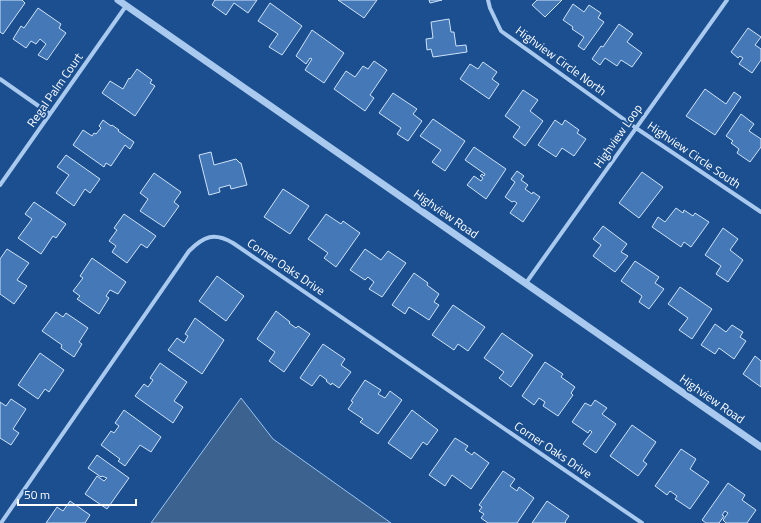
<svg xmlns="http://www.w3.org/2000/svg" width="761" height="523" font-family="'Titillium Web',sans-serif">
	<style>
		.water { fill: #3c6290; stroke: #9cc4f0 }
		.building { fill: #4478b7; stroke: #cfe3fa }
		.lines { fill: none; stroke-linecap: round; stroke-linejoin: round }
		.minor { stroke: #a9c9ee; stroke-width: 4 }
		.tertiary { stroke: #a9c9ee; stroke-width: 7 }
		.labels { text-anchor: middle; stroke-width: 4; stroke-linejoin: round; paint-order: stroke }
		.street-label { font-size: 12px; fill: #fff; stroke: #1b4f8f }
	</style>
	<rect width="100%" height="100%" fill="#1b4f8f"/>
	<path class="water" d="M241,398L273,439L391,523H151Z"/>
	<path class="building" d="M0,0H22L25,3L3,34L0,32Z
		M215,0H257L248,13L234,3L226,15L212,5Z
		M338,0H377L364,18Z
		M429,0H442L430,3Z
		M537,0H562L545,17L532,5Z
		M270,3L302,26L282,55L269,47L278,34L258,21Z
		M573,4L584,12L589,5L601,13L598,18L604,22L584,50L578,46L584,37L572,29L573,27L563,20Z
		M38,8L61,24L59,28L66,33L47,60L38,55L46,44L40,39L36,44L31,41L26,48L13,39L21,26L24,28Z
		M449,19L451,32H454L456,46L466,45L467,52L433,57L431,49L427,50L426,39L433,38L431,22Z
		M619,24L633,34L627,42L642,53L632,67L621,60L617,66L605,58L600,65L592,59L601,46L603,47Z
		M748,28L761,37L755,45L761,49V60L752,73L739,64L743,58L740,56L738,58L731,52Z
		M312,30L344,53L324,83L305,70L312,59L310,58L306,64L296,56Z
		M374,61L387,70L370,95L374,98L365,111L334,89L346,71L355,77L363,66L368,69Z
		M483,62L497,72L492,79L499,84L489,99L460,79L470,64L478,69Z
		M137,69L152,80L150,83L155,86L135,116L102,93L110,81L123,89L129,78L130,79Z
		M705,89L726,104L734,92L741,97L715,135L686,116Z
		M523,90L538,100L530,111L543,121L525,146L513,137L520,127L505,116Z
		M393,93L417,109L413,114L422,121L408,141L397,134L401,128L379,113Z
		M741,114L754,124L749,131L761,139V147L750,162L737,153L739,149L731,143L733,141L726,136Z
		M433,119L465,141L445,171L432,162L441,150L420,136Z
		M103,120L111,126L112,125L119,130L118,131L134,142L130,149L125,145L111,166L106,163L104,167L73,145L83,130L92,136L94,133L96,134L101,128L99,126Z
		M555,120L562,125L565,120L579,130L577,133L586,139L574,156L562,148L556,157L538,145Z
		M474,147L506,169L486,199L467,185L474,176L481,181L483,178L480,176L482,174L484,176L485,174L465,160Z
		M211,152L214,165L236,159L240,163H241L247,185L231,189L230,185L219,188L220,192L209,195L199,155Z
		M66,155L100,179L90,193L85,189L74,206L56,193L69,175L57,167Z
		M517,171L524,176L521,180L528,185L525,189L532,194L533,192L540,197L523,222L510,213L517,203L514,201L512,202L505,197L515,182L511,179Z
		M642,172L663,187L639,218L619,203Z
		M154,173L181,192L174,202L179,206L164,227L140,211L148,199L140,193Z
		M283,189L309,206L290,234L264,217Z
		M34,202L66,224L56,238L53,236L41,254L18,238L32,219L25,214Z
		M676,208L683,213L684,210L693,216L695,213L709,222L691,247L684,242L681,247L652,227L658,217L665,222Z
		M124,214L156,236L147,248L141,244L127,263L112,252L116,246L109,241L117,230L114,228Z
		M326,214L341,224L343,221L360,233L336,267L324,258L328,253L308,239Z
		M603,226L627,244L621,252L628,256L615,272L593,256L601,245L593,239Z
		M723,228L738,239L730,250L743,260L728,282L716,274L721,266L705,255Z
		M7,249L29,263L17,280L27,286L14,304L0,294V259Z
		M365,249L381,260L388,251L406,263L382,297L369,289L374,282L368,277L365,280L350,270Z
		M92,258L126,282L118,294L110,290L106,296L109,298L99,314L77,299L80,296L73,291L83,278L80,276Z
		M635,261L659,277L655,283L664,289L649,309L639,302L642,296L621,281Z
		M414,273L428,283L427,285L439,294L434,302L439,305L429,320L409,307L405,314L392,305Z
		M217,276L244,296L226,321L199,301Z
		M680,287L712,309L692,339L679,330L688,318L668,304Z
		M453,305L485,327L468,351L458,344L454,350L432,335Z
		M276,311L290,322L289,323L296,328L298,326L310,334L284,372L269,361L275,352L257,339Z
		M56,312L63,317L66,313L88,328L79,342L82,344L74,357L61,348L62,345L42,331Z
		M195,318L224,340L202,374L168,350L177,338L184,343L188,336L185,334Z
		M715,324L726,332L732,325L743,332L740,337L746,341L734,359L719,348L715,354L701,345Z
		M502,333L533,355L511,387L499,378L504,372L484,358Z
		M323,344L345,359L341,365L351,372L339,388L332,383L331,385L326,381L327,380L320,375L312,386L300,378Z
		M40,353L64,370L49,392L45,389L38,399L18,385Z
		M755,356L761,361V387L743,374Z
		M545,362L563,374L561,377L575,387L571,393L573,395L558,416L543,406L545,402L539,398L534,405L522,396Z
		M160,363L187,382L174,401L183,407L173,423L135,396L144,384L148,387L153,380L150,378Z
		M365,380L381,390L378,394L385,398L390,391L402,400L378,434L360,422L363,419L348,409L353,402L351,401Z
		M11,399L26,409L13,429L19,433L11,445L0,438V402L6,406Z
		M595,400L607,408L602,414L616,424L596,453L583,444L592,432L590,430L588,433L572,422L585,403L591,406Z
		M124,410L161,437L151,452L140,445L125,466L118,461L120,459L101,445L111,431L114,433L119,426L115,423Z
		M412,410L438,430L427,445L423,442L411,459L388,443Z
		M632,425L656,442L643,461L647,464L638,476L610,456Z
		M455,438L468,446L465,450L472,455L474,452L489,463L471,489L452,475L445,486L429,475Z
		M681,449L696,459L690,469L709,482L690,509L675,499L677,496L670,491L667,495L655,486Z
		M97,455L129,478L107,509L85,494L97,476L104,481L107,478L102,476L101,477L88,468Z
		M503,471L515,479L510,486L517,491L519,487L534,498L517,523H488L481,518L484,514L479,511L482,507L479,505Z
		M728,483L745,495L742,500L756,510L747,523H726L723,520L728,513L725,511L722,515L724,516L719,523H706L702,520Z
		M70,501L90,515L85,523H46L57,507L63,511Z
		M547,501L569,516L565,522L566,523H532Z"/>
	<g class="lines">
		<path class="minor" d="M488,0L490,8L501,31L636,128L761,212
			M0,79L50,114
			M0,185L126,6
			M526,283L727,0
			M1,523L189,251C204,236 214,232 233,243L642,523"/>
		<path class="tertiary" d="M118,0L761,447"/>
	</g>
	<g class="labels">
		<g class="street-label">
			<text transform="translate(561 61) rotate(36)" y="4">Highview Circle North</text>
			<text transform="translate(55 90) rotate(-55)" y="4">Regal Palm Court</text>
			<text transform="translate(618 136) rotate(-55)" y="4">Highview Loop</text>
			<text transform="translate(694 155) rotate(34)" y="4">Highview Circle South</text>
			<text transform="translate(446 214) rotate(35)" y="4">Highview Road</text>
			<text transform="translate(286 267) rotate(34)" y="4">Corner Oaks Drive</text>
			<text transform="translate(712 399) rotate(35)" y="4">Highview Road</text>
			<text transform="translate(553 450) rotate(34)" y="4">Corner Oaks Drive</text>
		</g>
	</g>
	<path d="M18 499v6h118v-6" fill="none" stroke="#ffffff" stroke-width="2"/>
	<text x="24" y="499" font-size="12" fill="#ffffff" stroke="#1b4f8f" stroke-width="3" paint-order="stroke">50 m</text>
</svg>
